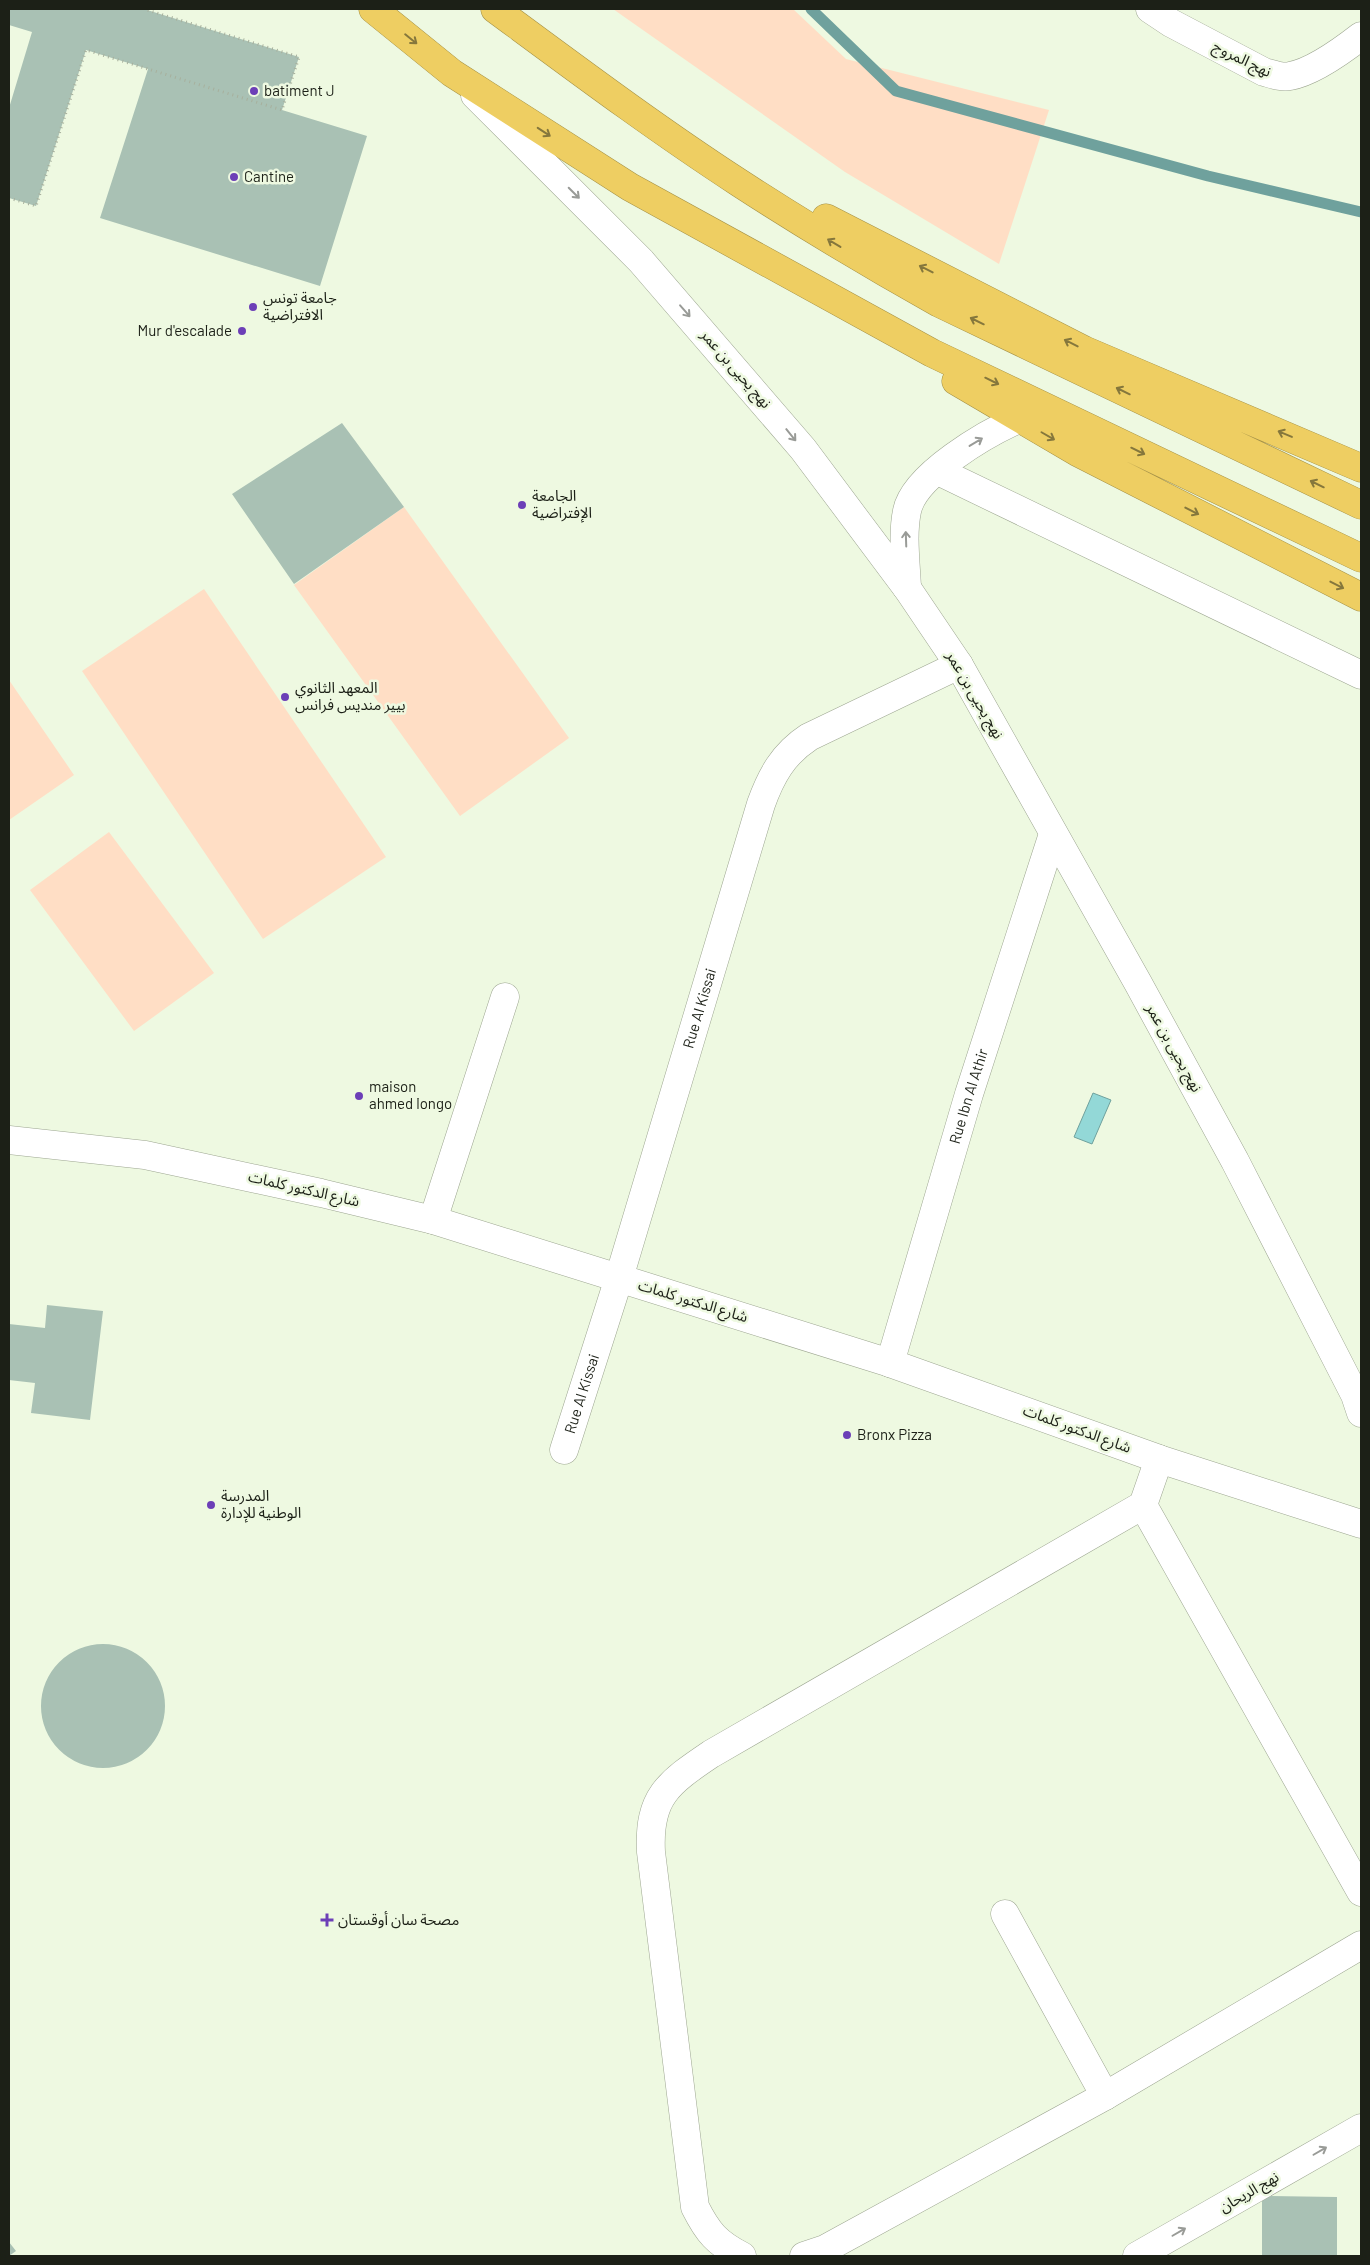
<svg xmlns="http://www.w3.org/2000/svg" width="1370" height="2265" font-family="Barlow,'Noto Sans Arabic',sans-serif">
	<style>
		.green { fill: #ffdec5 }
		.water { fill: #93d8d7; stroke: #6fa19d }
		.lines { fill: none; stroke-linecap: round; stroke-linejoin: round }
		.stream { stroke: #6fa19d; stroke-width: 11 }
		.building { fill: #a9c1b4 }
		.street-casing { stroke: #9da691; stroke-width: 29 }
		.secondary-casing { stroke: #9da691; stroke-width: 29 }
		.highway-casing { stroke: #a49148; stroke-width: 29 }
		.path { stroke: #a7b09d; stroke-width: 3; stroke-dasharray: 1 4; stroke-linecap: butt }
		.street { stroke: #fff; stroke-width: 28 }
		.secondary { stroke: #fff; stroke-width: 28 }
		.highway { stroke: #eece62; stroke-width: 28 }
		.oneway { stroke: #85773c }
		.oneway2 { stroke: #999b97 }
		.poi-dot { fill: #6c3fb7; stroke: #eef9e1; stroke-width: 2 }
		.labels { text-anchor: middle; stroke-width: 5; stroke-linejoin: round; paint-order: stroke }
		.street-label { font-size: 15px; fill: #1c2017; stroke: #eef9e1 }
		.poi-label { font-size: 15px; fill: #1c2017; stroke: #eef9e1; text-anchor: start }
	</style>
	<rect width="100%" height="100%" fill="#eef9e1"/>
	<path class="green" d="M613,9H793L846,59L1049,110L999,264L845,172Z
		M404,507L569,738L460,816L294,585Z
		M204,589L386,857L263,939L82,671Z
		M9,680L74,775L9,820Z
		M109,832L214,973L134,1031L30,890Z"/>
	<path class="water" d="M1093,1093L1111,1100L1092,1144L1074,1137Z"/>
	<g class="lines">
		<path class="stream" d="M811,9L896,91L1208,176L1361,212"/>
	</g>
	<path class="building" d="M9,9H144L299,57L282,110L367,136L320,286L100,218L148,69L86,50L36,206L9,198V108L32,32L9,25Z
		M342,423L404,507L294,584L232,494Z
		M47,1305L103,1311L90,1420L31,1413L35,1383L9,1380V1324L45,1328Z
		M41 1706a62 62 0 1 1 124 0a62 62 0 1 1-124 0Z
		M1262,2196L1337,2197V2256H1262Z
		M9,2242L16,2251L9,2256Z"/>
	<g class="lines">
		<defs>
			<g id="street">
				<path d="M1150,9L1171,23L1264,72C1272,74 1282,78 1290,76C1313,72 1343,50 1361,36"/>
				<path d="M475,95L641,261L803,449L907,588L959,665L1138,983L1235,1161L1355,1395L1361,1413"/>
				<path d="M938,471L1361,675"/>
				<path d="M907,588C906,563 902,535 907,511C914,475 987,433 1019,419"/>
				<path d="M433,1220L505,997"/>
				<path id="s1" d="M890,1363L969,1094L1053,834"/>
				<path id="s2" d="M564,1450L619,1278L761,804C771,776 783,754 809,737L959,665"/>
				<path d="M1143,1505L1361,1892"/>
				<path d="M1005,1914L1105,2096"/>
				<path d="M742,2256C717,2243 708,2233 695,2207L651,1852C648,1797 668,1783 711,1754L1143,1505L1159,1459"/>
				<path d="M804,2256L825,2249L1105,2096L1361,1945"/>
				<path d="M1137,2256L1361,2128"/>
			</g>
			<path id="secondary" d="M9,1140L145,1155L321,1193L433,1220L890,1363L1159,1459L1361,1524"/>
			<path id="highway" d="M373,9L452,73L630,187L932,353L1361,558
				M495,9C575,68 655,128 738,182C804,225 871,265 939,303L1361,505
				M826,218L1084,350L1361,468
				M956,381L1077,452L1361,597"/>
		</defs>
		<use href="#street" class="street-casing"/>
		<use href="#secondary" class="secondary-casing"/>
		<use href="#highway" class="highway-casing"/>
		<path class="path" d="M9,198L36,206L86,50L282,110L299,57L144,9"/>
		<use href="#street" class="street"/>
		<use href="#secondary" class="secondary"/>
		<use href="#highway" class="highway"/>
	</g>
	<defs><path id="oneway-shaft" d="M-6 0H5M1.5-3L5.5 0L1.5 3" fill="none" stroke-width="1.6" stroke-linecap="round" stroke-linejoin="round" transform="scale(1.25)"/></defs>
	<g class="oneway">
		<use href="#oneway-shaft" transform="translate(411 39) rotate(39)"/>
		<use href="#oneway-shaft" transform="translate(544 132) rotate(33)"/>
		<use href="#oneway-shaft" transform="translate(834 243) rotate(-149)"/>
		<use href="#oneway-shaft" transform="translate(926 269) rotate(-153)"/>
		<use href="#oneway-shaft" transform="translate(977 321) rotate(-154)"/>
		<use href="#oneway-shaft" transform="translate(1071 343) rotate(-153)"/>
		<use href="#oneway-shaft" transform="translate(992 381) rotate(26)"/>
		<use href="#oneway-shaft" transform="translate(1123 391) rotate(-154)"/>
		<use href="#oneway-shaft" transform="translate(1285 434) rotate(-157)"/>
		<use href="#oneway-shaft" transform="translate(1048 436) rotate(30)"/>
		<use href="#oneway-shaft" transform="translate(1138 451) rotate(26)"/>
		<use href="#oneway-shaft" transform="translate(1317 484) rotate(-154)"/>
		<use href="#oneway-shaft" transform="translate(1192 511) rotate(27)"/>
		<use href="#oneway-shaft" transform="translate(1337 585) rotate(27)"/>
	</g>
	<g class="oneway2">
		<use href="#oneway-shaft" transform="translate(574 193) rotate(45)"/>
		<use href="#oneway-shaft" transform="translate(685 311) rotate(49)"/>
		<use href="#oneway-shaft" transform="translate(791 435) rotate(51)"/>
		<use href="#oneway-shaft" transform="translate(976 442) rotate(-31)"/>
		<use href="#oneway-shaft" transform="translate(906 539) rotate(-92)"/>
		<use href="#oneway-shaft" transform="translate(1320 2151) rotate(-30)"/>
		<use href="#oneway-shaft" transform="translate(1179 2232) rotate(-30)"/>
	</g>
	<g class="poi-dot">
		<circle cx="254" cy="91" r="5"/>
		<circle cx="234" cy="177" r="5"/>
		<circle cx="253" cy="307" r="5"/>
		<circle cx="242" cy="331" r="5"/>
		<circle cx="522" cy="505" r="5"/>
		<circle cx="285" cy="697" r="5"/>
		<circle cx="359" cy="1096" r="5"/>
		<circle cx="847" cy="1435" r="5"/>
		<circle cx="211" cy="1505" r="5"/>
		<path d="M324.5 1912.5h5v5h5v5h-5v5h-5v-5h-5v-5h5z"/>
	</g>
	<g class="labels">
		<g class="street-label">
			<text transform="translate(1242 59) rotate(26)" y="5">نهج المروج</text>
			<text transform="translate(736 369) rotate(49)" y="5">نهج يحيى بن عمر</text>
			<text transform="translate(975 695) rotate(60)" y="5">نهج يحيى بن عمر</text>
			<text dy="5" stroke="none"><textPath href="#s2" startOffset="462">Rue Al Kissai</textPath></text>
			<text transform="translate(1174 1048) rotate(61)" y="5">نهج يحيى بن عمر</text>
			<text dy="5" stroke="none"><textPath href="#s1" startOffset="278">Rue Ibn Al Athir</textPath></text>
			<text transform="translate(304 1189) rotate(13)" y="5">شارع الدكتور كلمات</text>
			<text transform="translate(693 1301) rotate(17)" y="5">شارع الدكتور كلمات</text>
			<text dy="5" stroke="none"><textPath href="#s2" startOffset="59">Rue Al Kissai</textPath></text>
			<text transform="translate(1077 1429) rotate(20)" y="5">شارع الدكتور كلمات</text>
			<text transform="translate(1249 2192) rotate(-30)" y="5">نهج الريحان</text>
		</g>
		<g class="poi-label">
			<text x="264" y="96">batiment J</text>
			<text x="244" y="182">Cantine</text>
			<text x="263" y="303">جامعة تونس<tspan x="263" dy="17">الافتراضية</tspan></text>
			<text x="232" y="336" text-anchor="end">Mur d'escalade</text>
			<text x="532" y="501">الجامعة<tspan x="532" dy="17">الإفتراضية</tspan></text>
			<text x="295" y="693">المعهد الثانوي<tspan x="295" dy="17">بيير منديس فرانس</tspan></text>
			<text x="369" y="1092">maison<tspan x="369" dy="17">ahmed longo</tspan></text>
			<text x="857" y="1440">Bronx Pizza</text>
			<text x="221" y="1501">المدرسة<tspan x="221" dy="17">الوطنية للإدارة</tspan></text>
			<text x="338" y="1925">مصحة سان أوقستان</text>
		</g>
	</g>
	<rect width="1370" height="2265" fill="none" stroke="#1c2017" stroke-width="20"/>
</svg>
